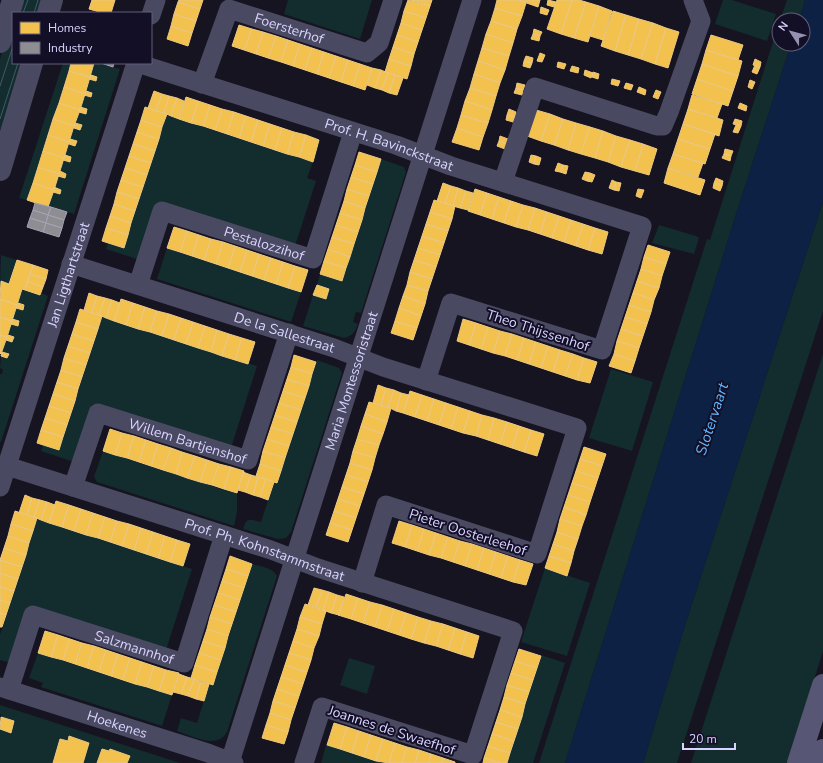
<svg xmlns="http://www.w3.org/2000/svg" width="823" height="763" font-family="'Nunito Sans',sans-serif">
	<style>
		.green { fill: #132c2d }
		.water { fill: #0d2144 }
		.homes { fill: #f2c14e; stroke: #eac783 }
		.industry { fill: #8d8d92; stroke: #a4a2b3 }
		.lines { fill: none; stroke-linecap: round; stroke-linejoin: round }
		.minor { stroke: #4a4962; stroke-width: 19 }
		.tertiary { stroke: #4a4962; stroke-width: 22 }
		.secondary { stroke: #575674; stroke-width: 22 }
		.tram { stroke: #43596b; stroke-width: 1 }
		.labels { text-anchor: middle; stroke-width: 4; stroke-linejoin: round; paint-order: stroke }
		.street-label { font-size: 14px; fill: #d9d4ff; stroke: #130f26 }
		.water-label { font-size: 15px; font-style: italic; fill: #62b6ff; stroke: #130f26 }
	</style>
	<rect width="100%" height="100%" fill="#161421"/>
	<path class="green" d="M19,0H47L42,13H15Z
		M288,0H372L360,39L284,14Z
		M723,0H732L776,14L767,41L715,24Z
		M787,0H805L799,20H780Z
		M13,18V63H27L0,155V59Z
		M779,23V44H791L738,208L565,763H539L707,239L710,240Z
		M63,63H71L27,200L19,198Z
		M94,63H101L120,69L74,214L49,206L53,192L59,194L61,190L54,187L58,176L65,178L66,174L60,171L63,160L70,162L71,158L65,155L69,144L75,146L76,141L70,139L74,128L80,130L82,126L75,123L79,112L87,109L80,107L84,95L90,97L92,93L86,91L89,79L96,81L97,77L91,75Z
		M166,115L313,162L307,178L316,181L295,246L158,202L140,260L106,249L108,243L124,247Z
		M381,159L404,167L406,172L361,313L356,312L353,322L358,324C355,332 353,336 344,338L303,326L313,295L329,289L317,285L320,274L342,281Z
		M823,202V311L677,763H643L686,622Z
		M659,225L696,236L699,238L694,254L652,243Z
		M167,248L301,292L291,322L157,279Z
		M1,255L17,260L9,284L1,282L0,285Z
		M22,289L40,295L41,293L48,296L1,442H0V374H2L3,370L0,368L1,356L7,358L8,353L2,352L6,340L12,342L14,338L8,335L11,324L18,326L19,322L12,319L16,308L23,310L24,305L18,303Z
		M102,317L257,366L231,448L93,404L74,462L41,451L43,445L59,450Z
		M823,354V651L788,763H691Z
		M317,360L339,368L342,373L291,532L286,538L278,539L243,529C247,516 250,520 261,522L274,482L277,483Z
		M611,369L653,382L632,451L589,438Z
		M103,451L237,494V512L234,526L97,482L94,477Z
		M37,519L192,569L166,650L29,607L11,663L0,660V635Z
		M252,564C260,566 274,568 277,576L227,732C217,750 192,736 177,731L181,718L197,723L209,684L213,685Z
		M545,568L590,583L567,656L521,642Z
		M38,653L172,695L162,726L41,687L43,683L29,678Z
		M541,655L565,663L533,763H507Z
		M349,658L375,666L367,694L340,685Z
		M0,705L180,763H127L130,756L110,749L109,751L102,749L97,763H83L89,743L69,736L68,741L60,739L53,763H0V729L11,733L14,722L1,717L2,715L0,714Z
		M326,745L384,763H321Z"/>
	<path class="water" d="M805,0H823V202L686,622L643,763H565L738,208L791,44H803V20H799Z"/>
	<path class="homes" d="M92,0H115L111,13H103L89,9Z
		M179,0H203L200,9L178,2Z
		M408,0L430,6L426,18L404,11Z
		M411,0H432L430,6Z
		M497,0H518L526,3L522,16L495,8Z
		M518,0H540L538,7Z
		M548,0L556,2L554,7L547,5Z
		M557,0H572L561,34L547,29Z
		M572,0H579L586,2L574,38L561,34Z
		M178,2L200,9L196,21L174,14Z
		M586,2L599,6L588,42L574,38Z
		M599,6L612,11L603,40L590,36Z
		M541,7L549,10L547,15L540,13Z
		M495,8L522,16L517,29L491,21Z
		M404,11L426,18L422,30L401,23Z
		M613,11L626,15L615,51L601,46Z
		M174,14L196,21L192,33L171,26Z
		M626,15L639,19L628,55L615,51Z
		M639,19L653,23L641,59L628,55Z
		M491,21L517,29L513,43L486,34Z
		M401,23L422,30L418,42L397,35Z
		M653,23L666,28L655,64L641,59Z
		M239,25L252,29L244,50L232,46Z
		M171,26L192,33L188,46L167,39Z
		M666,28L679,32L668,68L655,64Z
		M252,29L263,32L256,54L244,50Z
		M534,29L542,32L540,36L533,34Z
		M263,32L276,36L268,58L256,54Z
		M486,34L513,43L509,56L482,48Z
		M533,34L540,36L539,41L531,39Z
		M397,35L418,42L414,54L393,47Z
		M711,35L743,45L738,60L706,50Z
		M276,36L288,40L281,62L268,58Z
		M288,40L300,44L293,66L281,62Z
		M300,44L312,48L305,70L293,66Z
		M393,47L414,54L411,66L389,59Z
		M312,48L324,52L317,74L305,70Z
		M482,48L509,56L505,70L478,61Z
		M706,50L742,61L738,76L702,64Z
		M324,52L336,56L329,78L317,74Z
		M540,53L545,55L542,62L537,61Z
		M336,56L348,60L341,82L329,78Z
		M526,56L533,58L532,63L524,61Z
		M389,59L411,66L407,79L385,72Z
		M755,59L761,62L760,67L753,65Z
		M348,60L360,64L353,86L341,82Z
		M478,61L505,70L500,83L474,74Z
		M524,61L532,63L530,68L523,66Z
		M558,62L566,64L564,69L557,67Z
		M71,63H94L90,77L69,71Z
		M360,64L372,68L365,90L353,86Z
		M702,64L738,76L733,91L697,79Z
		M755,65L760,67L757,74L752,72Z
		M572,66L579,68L578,73L570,71Z
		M372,68L381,70L375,88L367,85Z
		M381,70L388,73L382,90L375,88Z
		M585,70L593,73L591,78L584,75Z
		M69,71L90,77L85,94L64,87Z
		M593,72L599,74L598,79L592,77Z
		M388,73L395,75L389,93L382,90Z
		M474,74L500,83L496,96L470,88Z
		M91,75L97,77L96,81L89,79Z
		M395,75L403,78L397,95L389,93Z
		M612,79L620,81L618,86L611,84Z
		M697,79L733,91L728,106L692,94Z
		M750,80L755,82L752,89L748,87Z
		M517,83L525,85L523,90L516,88Z
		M626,83L633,85L631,90L624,88Z
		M64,87L85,94L80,110L59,103Z
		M639,87L646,90L645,95L637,92Z
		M470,88L496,96L492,110L465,101Z
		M516,88L523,90L522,95L514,93Z
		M656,90L661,92L658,99L653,97Z
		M86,91L92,93L91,97L84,95Z
		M154,91L162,94L156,111L148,108Z
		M162,94L169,96L164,113L156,111Z
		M692,95L722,104L717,118L688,109Z
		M169,96L177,98L171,116L164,113Z
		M186,97L198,101L191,123L179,119Z
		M177,98L184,101L179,119L171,116Z
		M198,101L210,105L203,126L191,123Z
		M465,101L492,110L488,123L461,115Z
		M59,103L80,110L74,126L53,119Z
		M740,103L747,106L746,111L738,108Z
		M210,105L222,109L215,130L203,126Z
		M80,107L87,109L86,114L79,112Z
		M145,107L167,114L162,127L141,120Z
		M222,109L234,112L227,134L215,130Z
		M509,109L516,112L515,117L507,115Z
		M688,109L723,120L719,136L683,124Z
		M536,110L550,114L541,141L527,136Z
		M234,112L246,116L239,138L227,134Z
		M550,114L563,119L554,145L541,141Z
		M461,115L488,123L483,137L457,128Z
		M507,115L515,117L513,122L506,120Z
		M246,116L258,120L251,142L239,138Z
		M53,119L74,126L69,142L48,135Z
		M563,119L576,123L568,150L554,145Z
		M735,119L742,121L741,126L733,124Z
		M141,120L162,127L159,139L137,132Z
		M258,120L270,124L263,146L251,142Z
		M75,123L82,125L80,130L74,128Z
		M576,123L590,127L581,154L568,150Z
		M270,124L282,128L275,150L263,146Z
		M683,124L715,134L710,149L678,139Z
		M736,125L741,126L738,133L733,132Z
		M590,127L603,131L595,158L581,154Z
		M282,128L294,132L287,154L275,150Z
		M457,128L483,137L479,150L452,142Z
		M603,131L616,136L608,162L595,158Z
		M137,132L159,139L155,151L133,144Z
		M294,132L306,135L299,157L287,154Z
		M48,135L69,142L64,158L43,151Z
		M306,135L319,140L313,162L299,157Z
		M500,136L508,139L506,144L499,141Z
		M616,136L630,140L621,167L608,162Z
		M70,139L77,141L75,146L69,144Z
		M678,139L710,149L705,164L673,154Z
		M630,140L643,144L635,171L621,167Z
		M499,141L506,144L505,149L497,146Z
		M133,144L155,151L151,163L129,156Z
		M643,144L657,149L649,175L635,171Z
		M725,149L733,151L731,156L724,154Z
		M43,151L64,158L59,174L38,167Z
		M359,152L381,159L377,172L355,165Z
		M673,154L703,163L698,177L668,168Z
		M724,154L731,156L730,161L722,158Z
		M65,155L71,157L70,162L63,160Z
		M531,155L536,156L534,164L529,162Z
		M129,156L151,163L147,175L125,168Z
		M536,156L541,158L539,165L534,164Z
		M558,163L563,165L560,172L555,171Z
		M355,165L377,172L373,184L351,177Z
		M563,165L568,166L566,174L560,172Z
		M38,167L59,174L54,190L33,183Z
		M125,168L147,175L143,187L121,180Z
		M668,168L705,180L700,195L664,183Z
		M60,171L66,174L65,178L58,176Z
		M585,172L590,173L587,181L582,179Z
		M590,173L595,175L592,182L587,181Z
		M351,177L373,184L369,196L347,189Z
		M716,178L723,181L722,186L714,183Z
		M121,180L143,187L139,199L117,192Z
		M612,180L616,182L614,190L609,188Z
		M616,182L621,183L619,191L614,190Z
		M33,183L54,190L48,207L27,200Z
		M443,183L451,186L445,203L437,201Z
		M714,183L722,186L720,191L713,188Z
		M451,186L458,188L453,206L445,203Z
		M54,187L61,190L60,194L53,192Z
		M458,188L466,191L460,208L453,206Z
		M347,189L369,196L365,208L344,201Z
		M475,189L487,193L480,215L468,211Z
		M638,189L644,190L641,198L636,196Z
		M466,191L473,193L468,210L460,208Z
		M117,192L139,199L135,211L114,204Z
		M487,193L499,197L492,219L480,215Z
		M499,197L511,201L504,223L492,219Z
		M434,200L455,206L452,219L430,212Z
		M344,201L365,208L362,220L340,213Z
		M511,201L523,205L516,227L504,223Z
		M114,204L135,211L131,223L110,216Z
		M523,205L535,208L528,230L516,227Z
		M535,208L547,212L540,234L528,230Z
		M430,212L452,219L448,231L426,224Z
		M547,212L559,216L552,238L540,234Z
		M340,213L362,220L358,232L336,225Z
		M110,216L131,223L128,235L106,228Z
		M559,216L571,220L564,242L552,238Z
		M571,220L583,224L576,246L564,242Z
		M426,224L448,231L444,243L422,236Z
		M583,224L595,228L588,250L576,246Z
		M336,225L358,232L354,244L332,237Z
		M174,227L187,231L180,252L167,248Z
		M106,228L128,235L124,248L102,241Z
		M595,228L608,232L602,254L588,250Z
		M187,231L199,235L192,256L180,252Z
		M199,235L211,239L204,260L192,256Z
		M422,236L444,243L440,255L418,248Z
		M332,237L354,244L350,257L328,249Z
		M211,239L223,242L216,264L204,260Z
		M223,242L235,246L228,268L216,264Z
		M648,245L670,252L666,264L644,257Z
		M235,246L247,250L240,272L228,268Z
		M418,248L440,255L436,267L414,260Z
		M328,249L350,257L346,268L324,261Z
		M247,250L259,254L252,276L240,272Z
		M259,254L271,258L264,280L252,276Z
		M644,257L666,264L662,276L641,269Z
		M271,258L283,262L276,284L264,280Z
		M17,260L33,265L25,290L22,289L17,305L0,299L1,281L9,284Z
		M414,260L436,267L432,279L410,272Z
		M324,261L346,268L342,281L320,274Z
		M283,262L295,266L288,288L276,284Z
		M33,265L48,270L46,279L30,274Z
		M295,266L308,270L301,292L288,288Z
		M641,269L662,276L659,288L637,281Z
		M410,272L432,279L428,291L407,285Z
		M30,274L46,279L43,287L27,281Z
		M27,281L43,287L40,295L25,290Z
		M637,281L659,288L654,300L633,293Z
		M317,285L329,289L326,299L313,295Z
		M407,285L428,291L425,304L403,296Z
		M89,293L97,296L92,313L84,310Z
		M633,293L654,300L651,312L629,305Z
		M97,296L105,298L99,315L92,313Z
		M403,296L425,304L421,316L399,308Z
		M105,298L112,300L106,318L99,315Z
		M0,299L17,305L12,321L0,317Z
		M121,299L133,303L126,325L114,321Z
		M112,300L120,303L114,321L106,318Z
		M18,303L24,305L23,310L16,308Z
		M133,303L145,307L138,329L126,325Z
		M629,305L651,312L647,324L625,317Z
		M145,307L157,311L150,332L138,329Z
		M399,308L421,316L417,328L395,321Z
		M80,309L102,316L98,329L76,322Z
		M157,311L169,314L162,336L150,332Z
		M169,314L181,318L174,340L162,336Z
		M0,317L12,321L7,337L0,335Z
		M625,317L647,324L643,336L621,329Z
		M181,318L193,322L186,344L174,340Z
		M12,319L19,321L18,326L11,324Z
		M463,319L476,323L469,345L457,341Z
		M395,321L417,328L413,340L391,333Z
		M76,322L98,329L94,341L72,334Z
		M193,322L205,326L198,348L186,344Z
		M476,323L488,327L481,349L469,345Z
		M205,326L217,330L211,352L198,348Z
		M488,327L500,331L493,353L481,349Z
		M621,329L643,336L639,348L617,341Z
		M217,330L229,334L222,356L211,352Z
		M500,331L512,334L505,356L493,353Z
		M72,334L94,341L90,353L68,346Z
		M229,334L242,338L235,360L222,356Z
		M512,334L524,338L517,360L505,356Z
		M0,335L7,337L1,354L0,353Z
		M8,335L14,337L12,342L6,340Z
		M242,338L255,342L248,364L235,360Z
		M524,338L536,342L529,364L517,360Z
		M617,341L639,348L635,361L614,354Z
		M536,342L548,346L541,368L529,364Z
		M68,346L90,353L86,365L64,358Z
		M548,346L560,350L553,372L541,368Z
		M560,350L573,354L565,376L553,372Z
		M2,352L9,354L7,358L1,356Z
		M573,354L584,358L577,380L565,376Z
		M614,354L635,361L631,373L609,366Z
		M294,355L316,362L312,374L291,367Z
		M64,358L86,365L82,377L61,370Z
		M584,358L597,362L590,383L577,380Z
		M291,367L312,374L309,386L287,379Z
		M61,370L82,377L78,389L57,382Z
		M287,379L309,386L305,398L283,391Z
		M57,382L78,389L75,401L53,394Z
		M378,385L386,388L381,405L373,403Z
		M386,388L394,390L388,407L381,405Z
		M394,390L401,393L396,411L388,407Z
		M283,391L305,398L301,410L279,403Z
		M410,391L422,395L415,417L403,413Z
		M401,393L409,395L403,413L396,411Z
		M53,394L75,401L71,413L49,406Z
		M422,395L434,399L427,421L415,417Z
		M434,399L446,403L439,425L427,421Z
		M369,402L391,408L387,422L365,414Z
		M279,403L301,410L297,422L275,415Z
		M446,403L458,407L451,429L439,425Z
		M49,406L71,413L67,425L45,418Z
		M458,407L470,411L463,433L451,429Z
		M470,411L482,415L476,436L463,433Z
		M365,414L387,422L383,434L361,426Z
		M275,415L297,422L293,434L271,427Z
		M482,415L494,418L488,440L476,436Z
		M45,418L67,425L63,437L41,430Z
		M494,418L507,422L500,444L488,440Z
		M507,422L519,426L512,448L500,444Z
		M361,426L383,434L379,445L357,439Z
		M519,426L531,430L524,452L512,448Z
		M271,427L293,434L289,446L267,439Z
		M110,429L122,433L115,455L103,451Z
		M41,430L63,437L59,450L37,443Z
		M531,430L544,434L537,456L524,452Z
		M122,433L134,436L127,458L115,455Z
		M134,436L146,440L139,462L127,458Z
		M267,439L289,446L285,458L263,451Z
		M357,439L379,445L375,458L353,451Z
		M146,440L158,444L151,466L139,462Z
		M158,444L171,448L163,470L151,466Z
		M584,447L606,454L602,466L580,459Z
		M171,448L182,452L176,474L163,470Z
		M263,451L285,458L281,471L260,464Z
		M353,451L375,458L372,470L350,463Z
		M182,452L195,456L187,478L176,474Z
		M195,456L207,460L200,482L187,478Z
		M580,459L602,466L598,478L576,471Z
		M207,460L219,464L212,485L200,482Z
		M350,463L372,470L368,482L346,475Z
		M219,464L231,467L224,489L212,485Z
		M260,464L281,471L277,483L256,476Z
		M231,467L244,471L237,493L224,489Z
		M576,471L598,478L594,490L572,483Z
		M243,472L251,475L245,492L238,490Z
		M251,475L258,477L253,495L245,492Z
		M346,475L368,482L364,494L342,487Z
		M258,477L266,479L260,497L253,495Z
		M266,479L274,482L268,500L260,497Z
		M572,483L594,490L590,502L568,495Z
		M342,487L364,494L360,506L338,499Z
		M25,495L32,498L27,515L19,513Z
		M568,495L590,502L586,515L564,507Z
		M32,498L40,500L34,517L27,515Z
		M338,499L360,506L356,518L334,511Z
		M40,500L47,502L41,520L34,517Z
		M56,501L69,505L62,527L49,523Z
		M47,502L55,505L49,523L41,520Z
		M69,505L81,509L74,531L62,527Z
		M564,507L586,515L582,526L560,519Z
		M81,509L93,513L86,535L74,531Z
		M15,511L37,518L33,531L11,524Z
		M334,511L356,518L352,530L330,523Z
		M93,513L105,517L98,538L86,535Z
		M105,517L117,521L110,542L98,538Z
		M560,519L582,526L578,539L557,532Z
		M117,521L129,524L122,546L110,542Z
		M399,521L412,525L405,547L392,543Z
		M330,523L352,530L348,542L326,535Z
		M11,524L33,531L29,543L8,536Z
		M129,524L141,528L134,550L122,546Z
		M412,525L424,529L417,551L405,547Z
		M141,528L153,532L146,554L134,550Z
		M424,529L436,533L429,555L417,551Z
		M153,532L165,536L158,558L146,554Z
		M557,532L578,539L574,551L553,544Z
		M436,533L448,537L441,558L429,555Z
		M8,536L29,543L26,555L4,548Z
		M165,536L177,540L170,562L158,558Z
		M448,537L460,541L453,562L441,558Z
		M177,540L190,544L183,566L170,562Z
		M460,541L472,544L465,566L453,562Z
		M472,544L484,548L477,570L465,566Z
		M553,544L574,551L571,563L549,556Z
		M4,548L26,555L22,567L0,560Z
		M484,548L496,552L489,574L477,570Z
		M496,552L508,556L501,578L489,574Z
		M230,556L252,564L248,576L226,569Z
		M508,556L520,560L513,582L501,578Z
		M549,556L571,563L567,576L545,568Z
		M0,560L22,567L18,579L0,573Z
		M520,560L533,564L526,585L513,582Z
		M226,569L248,576L244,588L222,581Z
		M0,573L18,579L14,591L0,587Z
		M222,581L244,588L240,600L218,593Z
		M0,587L14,591L10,603L0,600Z
		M314,588L322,590L316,607L308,605Z
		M322,590L329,592L323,610L316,607Z
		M329,592L337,595L331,613L323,610Z
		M218,593L240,600L236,612L214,605Z
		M346,594L358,598L351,619L338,615Z
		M337,595L344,597L339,615L331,613Z
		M358,598L370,602L363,623L351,619Z
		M0,600L10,603L6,615L0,613Z
		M370,602L382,605L375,627L363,623Z
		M305,604L326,611L322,624L300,617Z
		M214,605L236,612L232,624L210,617Z
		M382,605L394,609L387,631L375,627Z
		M394,609L406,613L399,635L387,631Z
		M0,613L6,615L2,627H0Z
		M406,613L418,617L411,639L399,635Z
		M210,617L232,624L228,636L207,629Z
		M300,617L322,624L319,636L297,629Z
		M418,617L431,621L424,643L411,639Z
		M431,621L443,624L436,646L424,643Z
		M443,624L455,628L448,650L436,646Z
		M455,628L467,632L460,654L448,650Z
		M207,629L228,636L225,648L203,641Z
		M297,629L319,636L314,648L293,641Z
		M45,631L58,635L51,657L38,653Z
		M467,632L479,636L473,658L460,654Z
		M58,635L70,639L63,660L51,657Z
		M70,639L82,643L75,664L63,660Z
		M203,641L225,648L221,660L199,653Z
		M293,641L314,648L311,660L289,653Z
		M82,643L94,646L87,668L75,664Z
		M94,646L106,650L99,672L87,668Z
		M519,649L541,656L537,668L515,661Z
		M106,650L118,654L111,676L99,672Z
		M199,653L221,660L217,672L195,665Z
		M289,653L311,660L307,672L285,665Z
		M118,654L130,658L123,680L111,676Z
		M130,658L142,662L135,684L123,680Z
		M515,661L537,668L533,680L511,673Z
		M142,662L154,666L147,687L135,684Z
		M195,665L217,672L213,685L191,678Z
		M285,665L307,672L303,684L281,677Z
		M154,666L166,670L159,691L147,687Z
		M166,670L179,673L172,695L159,691Z
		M511,673L533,680L529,692L507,685Z
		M179,674L187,677L181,694L173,692Z
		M187,677L194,679L188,696L181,694Z
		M281,677L303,684L299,696L277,689Z
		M194,679L201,682L196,699L188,696Z
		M201,682L209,684L204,701L196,699Z
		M507,685L529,692L525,704L504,697Z
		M277,689L299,696L295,708L273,701Z
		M504,697L525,704L522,717L500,710Z
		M273,701L295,708L291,720L270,713Z
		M500,710L522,717L518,729L496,722Z
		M270,713L291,720L288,732L266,725Z
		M1,717L14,721L11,733L0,729Z
		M496,722L518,729L514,741L492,734Z
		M334,723L347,727L340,749L327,745Z
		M266,725L288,732L284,744L262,738Z
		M347,727L359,731L352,753L340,749Z
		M359,731L371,735L364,757L352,753Z
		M492,734L514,741L510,753L488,746Z
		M371,735L383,739L376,761L364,757Z
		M69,736L89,743L83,763H53L60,739L68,741Z
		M383,739L395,743L389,763L376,761Z
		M395,743L407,747L402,763H389Z
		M488,746L510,753L507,763H500L484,758Z
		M407,747L419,750L415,763H402Z
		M102,749L109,751L110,749L130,756L127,763H97Z
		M419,750L431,754L429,763H415Z
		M431,754L443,758L442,763H429Z
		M443,758L455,762V763H442Z
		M484,758L500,763H483Z"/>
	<path class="industry" d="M101,63H114L113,67Z
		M35,203L51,207L48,215L33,210Z
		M51,207L67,212L64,220L48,215Z
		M33,210L48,215L46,223L30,218Z
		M48,215L64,220L62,228L46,223Z
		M30,218L46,223L43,232L27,227Z
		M46,223L62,228L59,237L43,232Z"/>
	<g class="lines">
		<g class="minor">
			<path d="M151,15L156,0"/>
			<path id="s1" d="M137,63L396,145L451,166L642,226L602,350L451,303L426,381"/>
			<path id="s2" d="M202,84L229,9L367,53L379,43L393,0"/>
			<path d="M503,182L535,87L657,126H663L669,112L701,21L693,0"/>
			<path id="s3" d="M71,264L334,348L383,367L577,428L537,554L386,505L362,583"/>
			<path id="s4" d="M138,285L162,211L313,259L353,132"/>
			<path id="s5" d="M7,466L271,550L318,568L513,631L473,755L322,707L304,763"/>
			<path id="s6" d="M0,487L136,63"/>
			<path id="s7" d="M73,487L98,413L248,460L289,333"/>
			<path id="s8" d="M0,687L208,753L234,763"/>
			<path id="s9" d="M9,690L33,615L184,663L224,535"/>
			<path id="s10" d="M230,762L472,0"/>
		</g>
		<path class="tertiary" d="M48,13L52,0
			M0,42L13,0
			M0,170L32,63"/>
		<path class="secondary" d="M798,763L823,685
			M819,763L823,750"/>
		<path class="tram" d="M23,13L28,0
			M34,13L38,0
			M0,86L13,46
			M0,119L18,63"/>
	</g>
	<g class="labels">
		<g class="street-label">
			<text dy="5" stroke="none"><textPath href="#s2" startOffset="143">Foersterhof</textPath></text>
			<text dy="5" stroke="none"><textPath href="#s1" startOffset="265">Prof. H. Bavinckstraat</textPath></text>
			<text dy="5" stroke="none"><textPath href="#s4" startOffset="185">Pestalozzihof</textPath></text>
			<text dy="5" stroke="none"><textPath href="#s6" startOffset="223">Jan Ligthartstraat</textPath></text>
			<text transform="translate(538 330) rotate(18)" y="5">Theo Thijssenhof</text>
			<text dy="5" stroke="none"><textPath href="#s3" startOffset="224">De la Sallestraat</textPath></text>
			<text dy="5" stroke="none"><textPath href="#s10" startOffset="400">Maria Montessoristraat</textPath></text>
			<text dy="5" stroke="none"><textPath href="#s7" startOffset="172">Willem Bartjenshof</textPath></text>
			<text transform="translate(468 532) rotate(18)" y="5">Pieter Oosterleehof</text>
			<text dy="5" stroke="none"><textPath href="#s5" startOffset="271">Prof. Ph. Kohnstammstraat</textPath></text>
			<text dy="5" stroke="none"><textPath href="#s9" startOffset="185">Salzmannhof</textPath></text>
			<text dy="5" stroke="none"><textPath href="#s8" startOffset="123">Hoekenes</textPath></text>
			<text transform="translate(392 730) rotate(18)" y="5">Joannes de Swaefhof</text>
		</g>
		<g class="water-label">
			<text transform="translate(712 419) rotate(-72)" y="5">Slotervaart</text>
		</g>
	</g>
	<rect x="12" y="12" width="140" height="52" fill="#130f26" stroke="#625e7d"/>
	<rect x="20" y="22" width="20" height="12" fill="#f2c14e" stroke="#625e7d"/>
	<text x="48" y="32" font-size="12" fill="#d9d4ff">Homes</text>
	<rect x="20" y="42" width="20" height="12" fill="#8d8d92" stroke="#625e7d"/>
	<text x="48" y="52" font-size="12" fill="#d9d4ff">Industry</text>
	<g transform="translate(791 32) rotate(306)"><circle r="19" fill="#130f26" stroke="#625e7d"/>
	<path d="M0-3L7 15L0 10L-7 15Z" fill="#9591b1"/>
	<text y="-6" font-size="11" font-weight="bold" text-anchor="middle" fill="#d9d4ff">N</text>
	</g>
	<path d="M683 743v6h52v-6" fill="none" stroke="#d9d4ff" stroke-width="2"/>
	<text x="689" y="743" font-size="12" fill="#d9d4ff" stroke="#130f26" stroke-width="3" paint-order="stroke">20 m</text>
</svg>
